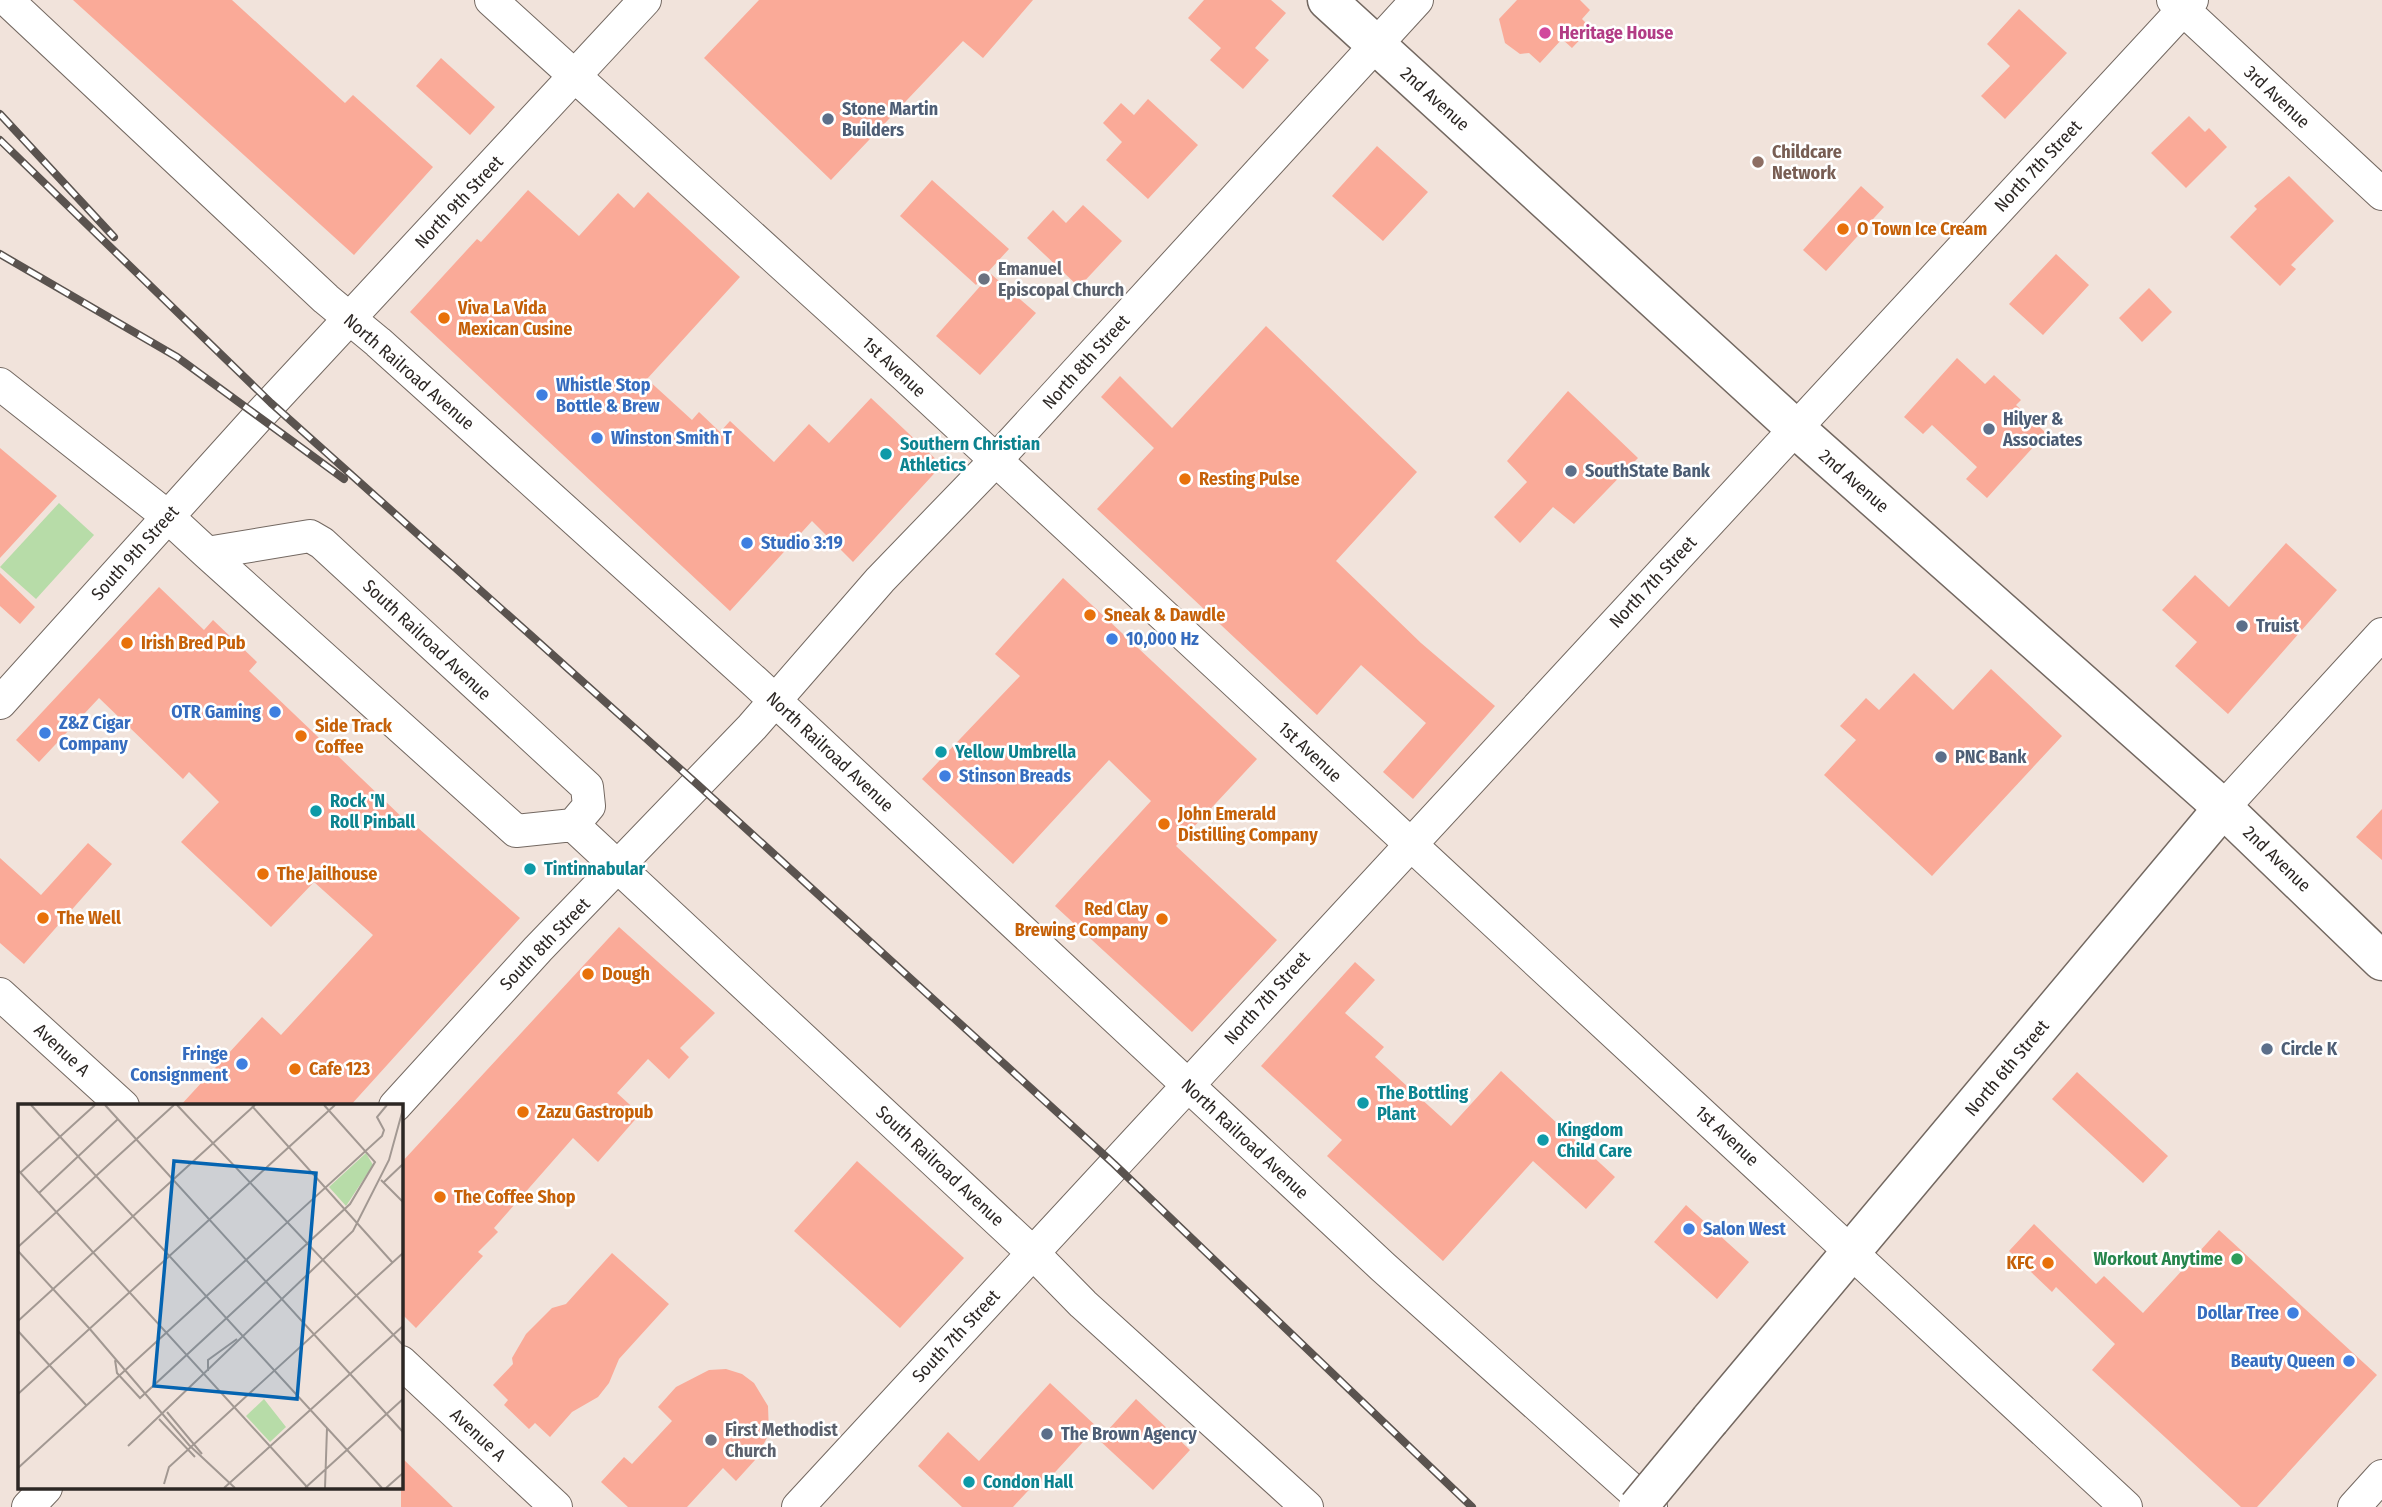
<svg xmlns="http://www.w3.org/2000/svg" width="2382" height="1507" font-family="'Fira Sans Condensed',sans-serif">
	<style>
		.green { fill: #b7dca8 }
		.building { fill: #faaa98 }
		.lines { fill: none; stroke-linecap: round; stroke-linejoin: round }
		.street-casing { stroke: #736861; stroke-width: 34 }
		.secondary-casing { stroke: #736861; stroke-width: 41 }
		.primary-casing { stroke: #736861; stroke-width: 41 }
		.street { stroke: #fff; stroke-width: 32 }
		.secondary { stroke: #fff; stroke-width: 38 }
		.primary { stroke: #fff; stroke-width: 38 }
		.rail-casing { stroke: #5a534f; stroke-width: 8 }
		.rail { stroke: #fff; stroke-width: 5; stroke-dasharray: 16; stroke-linecap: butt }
		.secondary-bridge-casing { stroke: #736861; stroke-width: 41; stroke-linecap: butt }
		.secondary-bridge { stroke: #fff; stroke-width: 38 }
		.hotel-dot { fill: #d1479c; stroke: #fff; stroke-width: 2.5 }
		.service-dot { fill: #5c6f8a; stroke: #fff; stroke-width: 2.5 }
		.education-dot { fill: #8d6e63; stroke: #fff; stroke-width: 2.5 }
		.food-dot { fill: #e8710a; stroke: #fff; stroke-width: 2.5 }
		.worship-dot { fill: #6b7280; stroke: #fff; stroke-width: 2.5 }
		.shop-dot { fill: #3f7fe0; stroke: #fff; stroke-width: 2.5 }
		.culture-dot { fill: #0f9aa8; stroke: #fff; stroke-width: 2.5 }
		.leisure-dot { fill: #2e9e5b; stroke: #fff; stroke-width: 2.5 }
		.labels { text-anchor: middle; stroke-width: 5; stroke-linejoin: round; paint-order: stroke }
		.hotel-label { font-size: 18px; font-weight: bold; fill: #b23c85; stroke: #fff; text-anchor: start }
		.street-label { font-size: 18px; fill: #2c2724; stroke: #fff }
		.service-label { font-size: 18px; font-weight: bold; fill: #4e5e75; stroke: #fff; text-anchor: start }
		.education-label { font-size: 18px; font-weight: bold; fill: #785e54; stroke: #fff; text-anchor: start }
		.food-label { font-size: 18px; font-weight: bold; fill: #c56008; stroke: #fff; text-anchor: start }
		.worship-label { font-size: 18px; font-weight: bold; fill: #5b616d; stroke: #fff; text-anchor: start }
		.shop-label { font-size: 18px; font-weight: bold; fill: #366cbe; stroke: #fff; text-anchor: start }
		.culture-label { font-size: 18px; font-weight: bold; fill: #0d838f; stroke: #fff; text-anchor: start }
		.leisure-label { font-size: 18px; font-weight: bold; fill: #27864d; stroke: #fff; text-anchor: end }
		.inset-road { fill: none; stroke: #a29892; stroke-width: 2 }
		.view { fill: #0564b1; fill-opacity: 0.15; stroke: #0564b1; stroke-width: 3.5 }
		.inset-edge { fill: none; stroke: #2c2724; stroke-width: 3.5 }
	</style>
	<rect width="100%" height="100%" fill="#f1e3db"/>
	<path class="green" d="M59,503L94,535L36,599L0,567Z"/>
	<path class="building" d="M73,0H232L345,103L353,95L433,167L354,255Z
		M759,0H1033L983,58L963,41L831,180L704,58Z
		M1204,0H1271L1286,13L1255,48L1269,60L1243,89L1210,60L1221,48L1188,18Z
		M1517,0H1580L1590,10L1582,19L1591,28L1572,48L1562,39L1540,63L1529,53L1520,54L1505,43L1499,19Z
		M2019,9L2067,53L2005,119L1981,96L2010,66L1987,44Z
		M441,58L495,107L470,135L416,86Z
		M1148,99L1198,145L1148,199L1106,160L1122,142L1103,123L1121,103L1134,115Z
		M2189,116L2205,132L2209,128L2227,147L2186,188L2151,153Z
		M1377,146L1428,192L1383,241L1332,196Z
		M2289,176L2334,221L2291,265L2296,269L2280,286L2230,237L2257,209L2254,206Z
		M932,180L1009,249L976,285L900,216Z
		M1861,186L1884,207L1826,271L1803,250Z
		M528,190L579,236L618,193L634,208L648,192L740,277L647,379L692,420L699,412L720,432L730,421L774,462L809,424L829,443L871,398L942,465L853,562L812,521L730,611L410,312L477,239L481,242Z
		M1083,205L1122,241L1079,287L1027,238L1053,210L1066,223Z
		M2056,254L2089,285L2043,335L2009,304Z
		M991,274L1036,313L980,375L936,336Z
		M2149,288L2172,312L2142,342L2119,318Z
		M1266,326L1417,472L1336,561L1421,643L1495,706L1413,799L1383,772L1426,723L1361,665L1317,715L1097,509L1154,448L1101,397L1120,376L1172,428Z
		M1957,358L1985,384L1994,375L2021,400L2016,405L2046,433L1987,498L1966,479L1977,467L1932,425L1923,434L1904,417Z
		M1568,391L1638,458L1574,524L1553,507L1520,543L1494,517L1527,482L1507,461Z
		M0,448L57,496L0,558Z
		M2286,543L2337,590L2228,714L2175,666L2197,642L2162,610L2195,575L2229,607Z
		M0,573L35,607L20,624L0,606Z
		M1063,578L1257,759L1176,846L1277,940L1192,1032L1055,906L1151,801L1109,760L1013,864L922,779L1020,676L995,654Z
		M159,587L204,630L213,620L257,662L249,671L406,821L408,819L520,918L350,1106H180L262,1017L281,1035L373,935L314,882L271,927L181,842L219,802L189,772L183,779L99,698L39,762L16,740Z
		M1991,669L2062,736L1932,876L1824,775L1856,740L1840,726L1866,698L1879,710L1914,673L1953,710Z
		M2382,809V860L2356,837Z
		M88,843L112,864L24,964L0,943V858L41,895Z
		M619,927L715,1013L680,1048L689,1057L669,1079L648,1059L617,1093L640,1114L598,1162L573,1138L494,1228L498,1232L478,1252L483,1256L416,1328L401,1313V1163Z
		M1355,962L1375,980L1345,1013L1384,1047L1375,1057L1451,1126L1501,1071L1615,1177L1586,1209L1533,1161L1443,1261L1327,1156L1342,1140L1261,1066Z
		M2077,1072L2168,1156L2143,1183L2052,1099Z
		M857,1161L964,1258L900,1328L794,1231Z
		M1686,1205L1749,1262L1717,1299L1654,1242Z
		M2034,1224L2096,1284L2104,1276L2143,1313L2219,1230L2377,1375L2257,1507H2241L2092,1370L2115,1344L2056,1287L2052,1292L2009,1251Z
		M612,1253L669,1304L619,1359L609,1383L598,1397L572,1412L550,1437L535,1423L529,1429L504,1405L508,1400L493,1385L513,1364L512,1358L526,1334L552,1308L566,1304Z
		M726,1369L742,1374L754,1383L768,1406L769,1434L755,1460L736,1481L723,1468L687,1507H628L601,1482L624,1457L632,1464L672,1421L658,1407L676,1387L709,1370Z
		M1050,1383L1097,1427L1044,1484L1039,1479L1013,1507H962L918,1466L948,1432L979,1461Z
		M1136,1399L1190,1450L1153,1490L1099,1440Z
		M401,1457L453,1507H401Z"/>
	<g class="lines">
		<defs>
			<path id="street" d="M7,0L326,299L378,342L754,681L1383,1267L1651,1507
				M491,0L904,375L2126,1507
				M2173,0L2382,194
				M0,384L167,516L207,553L516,831L573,825L589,806L587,787L322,543L310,536L207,553
				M0,703L257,418L645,0
				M2223,808L2382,634
				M573,825L1033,1253L1083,1304L1307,1507
				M0,994L123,1106
				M395,1106L538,949L752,727L880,580L995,461L1417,0
				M401,1362L556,1507
				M28,1507L46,1488
				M798,1507L2192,0
				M2354,1507L2382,1476"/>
			<path id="secondary" d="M1710,1420L2223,808"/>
			<path id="primary" d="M1327,0L1795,428L2223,808L2382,961"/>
		</defs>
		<use href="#street" class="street-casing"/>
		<use href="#secondary" class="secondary-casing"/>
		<use href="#primary" class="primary-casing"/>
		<use href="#street" class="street"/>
		<use href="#secondary" class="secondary"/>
		<use href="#primary" class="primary"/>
		<defs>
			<path id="rail" d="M0,114L114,237
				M0,140L271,403L697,784L1114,1164L1472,1507
				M0,254L177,357L344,479"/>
		</defs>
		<use href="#rail" class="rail-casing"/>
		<use href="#rail" class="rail"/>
		<defs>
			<path id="secondary-bridge" d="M1638,1507L1710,1420"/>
		</defs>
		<use href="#secondary-bridge" class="secondary-bridge-casing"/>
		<use href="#secondary-bridge" class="secondary-bridge"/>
	</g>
	<circle class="hotel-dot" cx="1545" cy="33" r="7"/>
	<g class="service-dot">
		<circle cx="828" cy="119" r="7"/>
		<circle cx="1989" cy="429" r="7"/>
		<circle cx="1571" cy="471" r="7"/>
		<circle cx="2242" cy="626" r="7"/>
		<circle cx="1941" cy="757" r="7"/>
		<circle cx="2267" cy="1049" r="7"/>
		<circle cx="1047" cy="1434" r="7"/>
	</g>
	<circle class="education-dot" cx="1758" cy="162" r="7"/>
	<g class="food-dot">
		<circle cx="1843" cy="229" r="7"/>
		<circle cx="444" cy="318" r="7"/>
		<circle cx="1185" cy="479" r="7"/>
		<circle cx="1090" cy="615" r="7"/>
		<circle cx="127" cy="643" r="7"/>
		<circle cx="301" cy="736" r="7"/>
		<circle cx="1164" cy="824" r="7"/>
		<circle cx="263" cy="874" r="7"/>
		<circle cx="43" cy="918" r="7"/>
		<circle cx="1162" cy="919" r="7"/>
		<circle cx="588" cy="974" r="7"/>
		<circle cx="295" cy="1069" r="7"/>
		<circle cx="523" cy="1112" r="7"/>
		<circle cx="440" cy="1197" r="7"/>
		<circle cx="2048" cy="1263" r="7"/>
	</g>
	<g class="worship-dot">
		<circle cx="984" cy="279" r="7"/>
		<circle cx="711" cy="1440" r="7"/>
	</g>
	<g class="shop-dot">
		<circle cx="542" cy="395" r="7"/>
		<circle cx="597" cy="438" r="7"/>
		<circle cx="747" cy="543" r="7"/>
		<circle cx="1112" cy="639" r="7"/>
		<circle cx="275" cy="712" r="7"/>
		<circle cx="45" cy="733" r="7"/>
		<circle cx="945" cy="776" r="7"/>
		<circle cx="242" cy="1064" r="7"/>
		<circle cx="1689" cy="1229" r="7"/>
		<circle cx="2293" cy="1313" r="7"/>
		<circle cx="2349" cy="1361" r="7"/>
	</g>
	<g class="culture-dot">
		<circle cx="886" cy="454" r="7"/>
		<circle cx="941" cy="752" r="7"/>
		<circle cx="316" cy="811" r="7"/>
		<circle cx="530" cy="869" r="7"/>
		<circle cx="1363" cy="1103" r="7"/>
		<circle cx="1543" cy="1140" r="7"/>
		<circle cx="969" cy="1482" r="7"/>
	</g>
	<circle class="leisure-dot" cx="2237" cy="1259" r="7"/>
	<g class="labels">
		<g class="hotel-label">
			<text x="1559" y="39">Heritage House</text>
		</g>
		<g class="street-label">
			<text transform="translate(2277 97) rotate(43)" y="6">3rd Avenue</text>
			<text transform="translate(1435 99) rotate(42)" y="6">2nd Avenue</text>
			<text transform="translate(2038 166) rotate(-47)" y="6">North 7th Street</text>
			<text transform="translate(459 202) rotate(-47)" y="6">North 9th Street</text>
			<text transform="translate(1086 362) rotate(-48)" y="6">North 8th Street</text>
			<text transform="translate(894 367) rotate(43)" y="6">1st Avenue</text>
			<text transform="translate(409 372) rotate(41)" y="6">North Railroad Avenue</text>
			<text transform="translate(1854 481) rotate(41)" y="6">2nd Avenue</text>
			<text transform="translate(135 553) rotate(-48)" y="6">South 9th Street</text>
			<text transform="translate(1653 582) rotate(-47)" y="6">North 7th Street</text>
			<text transform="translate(427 640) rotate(43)" y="6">South Railroad Avenue</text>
			<text transform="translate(830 752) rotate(43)" y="6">North Railroad Avenue</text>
			<text transform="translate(1310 752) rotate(43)" y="6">1st Avenue</text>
			<text transform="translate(2277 859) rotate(44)" y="6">2nd Avenue</text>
			<text transform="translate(545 944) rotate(-46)" y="6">South 8th Street</text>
			<text transform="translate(1267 998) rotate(-48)" y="6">North 7th Street</text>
			<text transform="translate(62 1050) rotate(43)" y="6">Avenue A</text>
			<text transform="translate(2007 1068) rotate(-50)" y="6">North 6th Street</text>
			<text transform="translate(1727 1136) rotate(43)" y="6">1st Avenue</text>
			<text transform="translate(1245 1139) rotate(43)" y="6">North Railroad Avenue</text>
			<text transform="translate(940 1166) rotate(43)" y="6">South Railroad Avenue</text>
			<text transform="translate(956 1336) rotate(-47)" y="6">South 7th Street</text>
			<text transform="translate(478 1435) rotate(43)" y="6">Avenue A</text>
		</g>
		<g class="service-label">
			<text x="842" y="115">Stone Martin<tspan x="842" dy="21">Builders</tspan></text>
			<text x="2003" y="425">Hilyer &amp;<tspan x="2003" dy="21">Associates</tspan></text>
			<text x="1585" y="477">SouthState Bank</text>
			<text x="2256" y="632">Truist</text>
			<text x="1955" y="763">PNC Bank</text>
			<text x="2281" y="1055">Circle K</text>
			<text x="1061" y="1440">The Brown Agency</text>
		</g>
		<g class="education-label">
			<text x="1772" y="158">Childcare<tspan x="1772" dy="21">Network</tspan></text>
		</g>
		<g class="food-label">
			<text x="1857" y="235">O Town Ice Cream</text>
			<text x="458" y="314">Viva La Vida<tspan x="458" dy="21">Mexican Cusine</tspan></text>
			<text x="1199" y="485">Resting Pulse</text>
			<text x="1104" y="621">Sneak &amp; Dawdle</text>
			<text x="141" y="649">Irish Bred Pub</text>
			<text x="315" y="732">Side Track<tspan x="315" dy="21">Coffee</tspan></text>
			<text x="1178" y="820">John Emerald<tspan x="1178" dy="21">Distilling Company</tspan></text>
			<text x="277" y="880">The Jailhouse</text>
			<text x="1148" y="915" text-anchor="end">Red Clay<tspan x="1148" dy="21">Brewing Company</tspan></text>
			<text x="57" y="924">The Well</text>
			<text x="602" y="980">Dough</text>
			<text x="309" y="1075">Cafe 123</text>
			<text x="537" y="1118">Zazu Gastropub</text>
			<text x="454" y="1203">The Coffee Shop</text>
			<text x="2034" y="1269" text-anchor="end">KFC</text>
		</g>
		<g class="worship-label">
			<text x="998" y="275">Emanuel<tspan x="998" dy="21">Episcopal Church</tspan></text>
			<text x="725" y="1436">First Methodist<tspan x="725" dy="21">Church</tspan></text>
		</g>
		<g class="shop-label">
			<text x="556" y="391">Whistle Stop<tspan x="556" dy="21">Bottle &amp; Brew</tspan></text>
			<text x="611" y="444">Winston Smith T</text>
			<text x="761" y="549">Studio 3:19</text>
			<text x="1126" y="645">10,000 Hz</text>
			<text x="261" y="718" text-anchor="end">OTR Gaming</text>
			<text x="59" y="729">Z&amp;Z Cigar<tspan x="59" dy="21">Company</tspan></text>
			<text x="959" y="782">Stinson Breads</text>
			<text x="228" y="1060" text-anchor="end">Fringe<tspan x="228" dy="21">Consignment</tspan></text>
			<text x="1703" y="1235">Salon West</text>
			<text x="2279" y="1319" text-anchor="end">Dollar Tree</text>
			<text x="2335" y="1367" text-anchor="end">Beauty Queen</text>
		</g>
		<g class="culture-label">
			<text x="900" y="450">Southern Christian<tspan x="900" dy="21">Athletics</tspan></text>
			<text x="955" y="758">Yellow Umbrella</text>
			<text x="330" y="807">Rock 'N<tspan x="330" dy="21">Roll Pinball</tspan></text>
			<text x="544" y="875">Tintinnabular</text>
			<text x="1377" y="1099">The Bottling<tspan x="1377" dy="21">Plant</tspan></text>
			<text x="1557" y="1136">Kingdom<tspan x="1557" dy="21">Child Care</tspan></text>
			<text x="983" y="1488">Condon Hall</text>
		</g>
		<g class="leisure-label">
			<text x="2223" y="1265">Workout Anytime</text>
		</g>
	</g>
	<g transform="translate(18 1104)">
		<rect width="385" height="385" fill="#f1e3db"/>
		<path d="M348,49L355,61L328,102L311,83ZM246,295L268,323L252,338L228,312Z" fill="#b7dca8"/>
		<path class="inset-road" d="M13,1L364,384M87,1L385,328M159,1L385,241M234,2L374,158M0,66L290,384M2,69L77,1M363,76L385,98M366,78L385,60M21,89L100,15M0,143L156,1M0,147L71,224M0,217L237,1M71,224L171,341L217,384M0,227L68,301M97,256L99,269L122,294L332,100L357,58L306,1M190,267V256L219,235M0,290L317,1M149,308L184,350M141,315L177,353M110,342L335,127L371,56L385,5M0,364L364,32L366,26L359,13L369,1M146,380L151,363L385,149M206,384L385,222M287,384L385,295M307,384L309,324M368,384L385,369"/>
		<path class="view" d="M156,57L298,69L279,295L136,282Z"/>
		<rect width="385" height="385" class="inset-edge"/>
	</g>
</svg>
